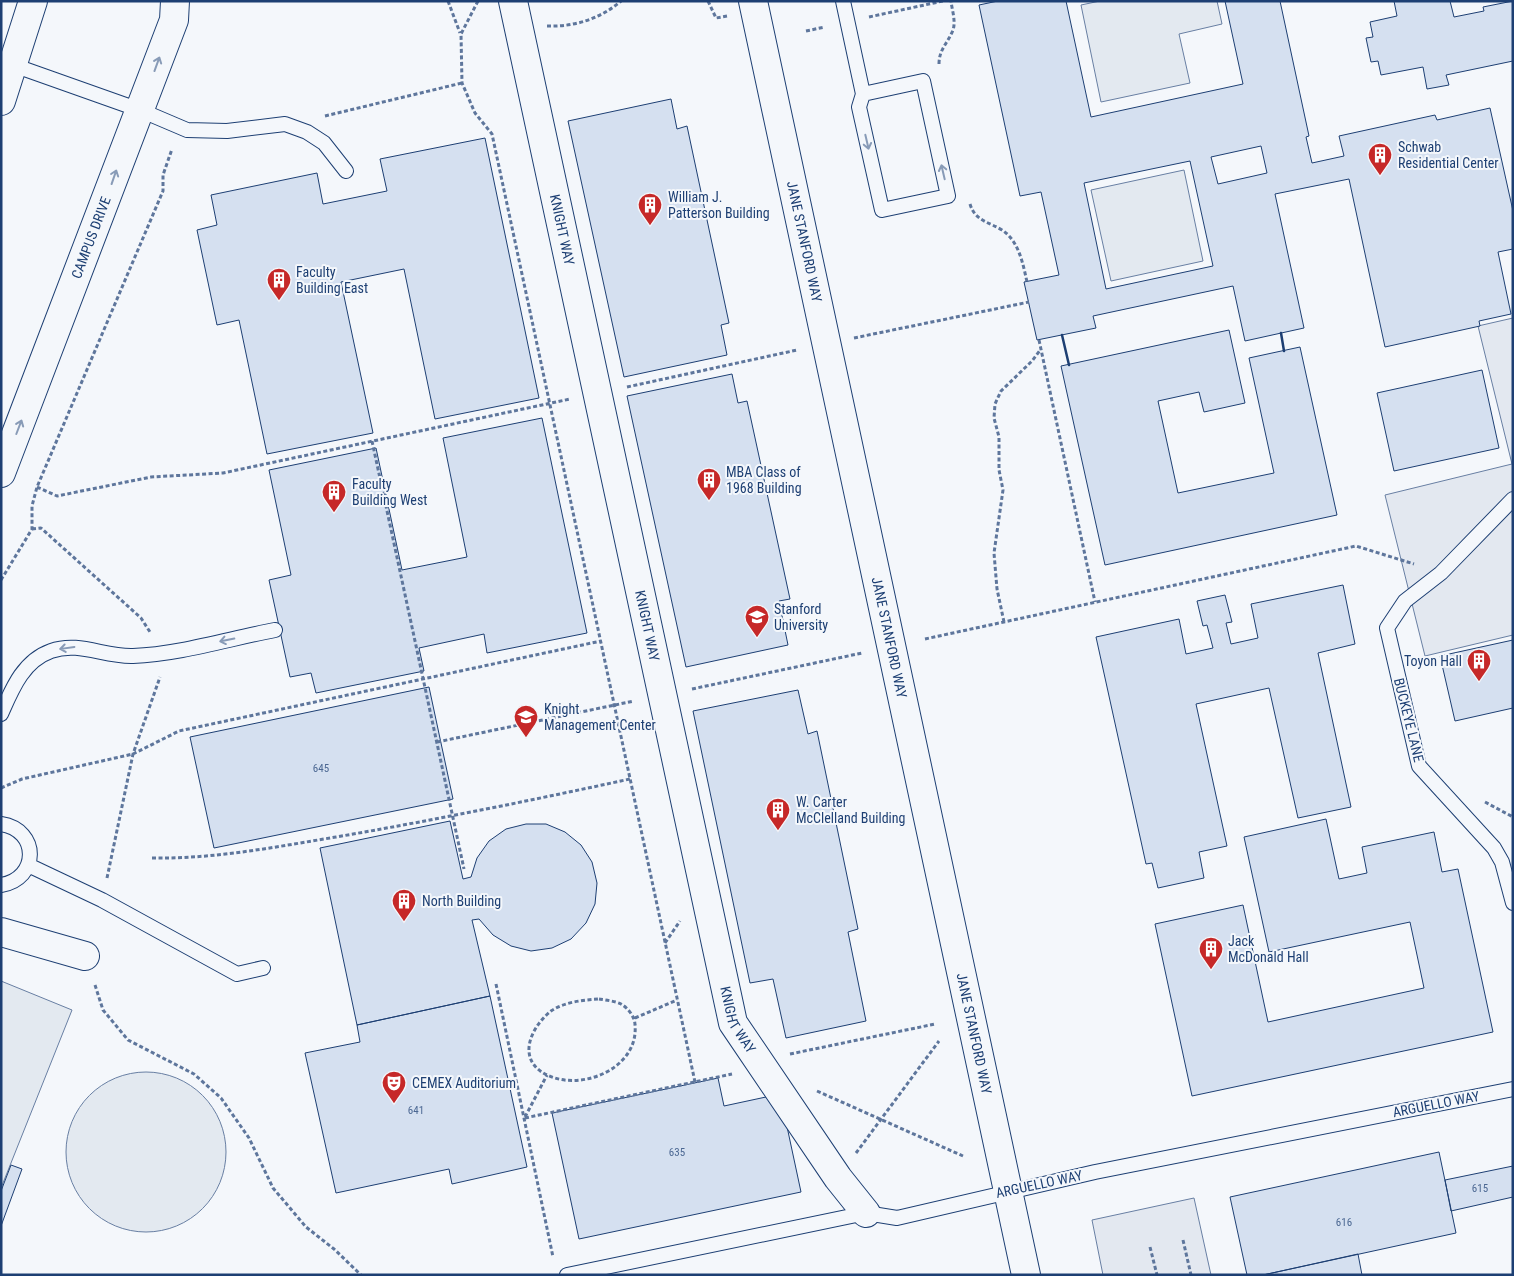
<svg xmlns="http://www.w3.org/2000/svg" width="1514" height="1276" font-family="'Roboto Condensed',sans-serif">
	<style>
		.green { fill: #e3e9f0; stroke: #687fa3 }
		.parking { fill: #e3e8f0; stroke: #687fa3 }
		.building { fill: #d5e0f0; stroke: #1d3f73; fill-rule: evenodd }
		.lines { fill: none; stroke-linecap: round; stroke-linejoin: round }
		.lane-casing { stroke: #1d3f73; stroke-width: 16 }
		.street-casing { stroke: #1d3f73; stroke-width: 30 }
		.secondary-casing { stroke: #1d3f73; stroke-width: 30 }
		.path { stroke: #5e769c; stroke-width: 3; stroke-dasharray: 4 2.5; stroke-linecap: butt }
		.lane { stroke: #f4f7fb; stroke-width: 14 }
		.street { stroke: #f4f7fb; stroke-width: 28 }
		.secondary { stroke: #f4f7fb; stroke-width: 28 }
		.wall { stroke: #1d3f73; stroke-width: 2.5 }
		.oneway { stroke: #889bb7 }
		.labels { text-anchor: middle; stroke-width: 4; stroke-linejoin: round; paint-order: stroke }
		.number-label { font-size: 11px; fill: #4b6792 }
		.poi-label { font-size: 14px; fill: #1d3f73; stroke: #f4f7fb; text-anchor: start }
		.street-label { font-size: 14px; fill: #1d3f73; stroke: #f4f7fb }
	</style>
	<rect width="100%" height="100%" fill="#f4f7fb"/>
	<path class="green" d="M1100,1H1217L1222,24L1179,34L1190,83L1101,102L1081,5Z
		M1184,170L1203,261L1111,281L1091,190Z
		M1,981L72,1010L1,1188Z
		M66 1152a80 80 0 1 1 160 0a80 80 0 1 1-160 0Z"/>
	<path class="parking" d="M1513,318V635L1425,656L1385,495L1512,464L1478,326Z
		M1194,1198L1211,1275H1103L1092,1220Z"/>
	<path class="building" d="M998,1H1066L1091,117L1243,84L1225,1H1280L1309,136L1306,137L1312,163L1344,156L1339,136L1435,115L1437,120L1490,108L1513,211V249L1498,252L1511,314L1479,321L1480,326L1385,347L1349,179L1275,194L1304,328L1245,341L1233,286L1093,316L1096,328L1037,340L1024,282L1059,275L1041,192L1020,196L979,5ZM1261,146L1267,173L1218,184L1211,157ZM1190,161L1213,266L1106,289L1084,183Z
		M1394,1H1450L1454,17L1484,11L1483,7L1513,1V61L1446,75L1449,85L1427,89L1423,67L1381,75L1378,61L1371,62L1366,38L1373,37L1370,22L1397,16Z
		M671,99L677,129L687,126L729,323L721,325L727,355L624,377L568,121Z
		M485,138L539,398L435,419L404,269L341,282L373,433L267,454L239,320L217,325L197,230L217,225L211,195L317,173L323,204L387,191L380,159Z
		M1229,330L1245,403L1204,412L1199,392L1158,401L1178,493L1274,473L1249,358L1300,347L1337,515L1105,565L1061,366Z
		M1482,370L1499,448L1394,471L1377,393Z
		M732,374L738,403L747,401L790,599L779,601L788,645L686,667L627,396Z
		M542,418L587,633L487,653L484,634L419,648L424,671L316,693L311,673L290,677L269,580L291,575L269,470L376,448L402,570L467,557L443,438Z
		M1343,585L1355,644L1318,653L1351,807L1298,818L1269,688L1196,704L1227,846L1199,852L1204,878L1158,888L1152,863L1146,864L1096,637L1179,619L1186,654L1213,648L1207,625L1203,626L1197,601L1225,595L1232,622L1226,623L1231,644L1258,638L1251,604Z
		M1513,640V708L1455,721L1440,656Z
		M429,687L453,799L214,848L190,737Z
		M798,690L808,734L817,731L858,929L848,932L866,1021L786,1038L773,979L750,983L693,711Z
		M1326,819L1339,879L1367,873L1362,847L1434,832L1442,872L1458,869L1493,1032L1192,1096L1155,924L1243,905L1268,1022L1424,988L1410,922L1269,952L1244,837Z
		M450,821L463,879L471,877L477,858L489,841L506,829L526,824H546L565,832L581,845L592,862L597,883L595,904L586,923L571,939L552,948L531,951L511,946L493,935L479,919L472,920L490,996L357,1025L320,848Z
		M490,996L527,1167L452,1184L449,1169L336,1193L305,1053L360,1042L357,1025Z
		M718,1078L724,1106L780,1094L801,1192L579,1239L552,1113Z
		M1439,1152L1456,1233L1263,1275H1247L1230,1197Z
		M11,1165L22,1169L1,1226V1191Z
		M1513,1166V1197L1451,1211L1445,1180Z
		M1358,1254L1362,1275H1263Z"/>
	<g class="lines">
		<defs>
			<path id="lane" d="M843,1L863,94L859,107L882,210L948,196L923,81L863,94
				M13,65L140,110L187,130L227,131L285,124L307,132L324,143L346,171
				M1513,499L1441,573L1405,601L1387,628L1419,766L1494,848L1502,862L1513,903
				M1,714C12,689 23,661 51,651C79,641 104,657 133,656C180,654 228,639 275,630
				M1,824C40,830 39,879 1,885
				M28,865L102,900L237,974L263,968
				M567,1275L866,1213L897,1218L1095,1172L1513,1089"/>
			<g id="street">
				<path id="s1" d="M513,1L733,1023L838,1178L866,1213"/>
				<path id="s2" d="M753,1L1026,1275"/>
				<path d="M1,932L85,956"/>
			</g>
			<g id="secondary">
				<path d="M1,101L33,1"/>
				<path id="s3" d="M1,473L174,20L175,1"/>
			</g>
		</defs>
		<use href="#lane" class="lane-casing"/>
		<use href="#street" class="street-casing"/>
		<use href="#secondary" class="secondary-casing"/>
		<path class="path" d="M448,1L460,33
			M478,1L461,34L462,83L475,113L492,134L695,1082
			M708,1L716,18L727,16
			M869,17L943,1
			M547,26C574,27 600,19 621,1
			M806,31L825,27
			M939,64C939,49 948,43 953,30C956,21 952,10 951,1
			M325,116L462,83
			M970,204C975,221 989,222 1002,230C1019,241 1023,264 1027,282
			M854,338L1029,302
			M1039,340L1095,602
			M627,387L797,350
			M372,441L464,869
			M37,487L57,496L151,477L223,473L570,399
			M32,529L41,528L141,618L150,632
			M1,580L32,529V506L37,487L163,191V175L172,149
			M1004,622L997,589L994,553L1003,490L999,470V437L994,418L995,404L1001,391L1032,361L1041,349
			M925,639L1356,546L1414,564
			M692,689L862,653
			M437,742L634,701
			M1,788L22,779L133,754L179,731L601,641
			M1485,802L1513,817
			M152,858C215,859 275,847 336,837C435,820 533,800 630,779
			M107,878L133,754L160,677
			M665,943L680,921
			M496,984L553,1257
			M95,985L103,1010L128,1040L194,1074L221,1098L249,1138L273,1188L306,1227L334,1249L361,1275
			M599,999C605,1000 615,1001 621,1004C628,1008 635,1017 635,1025C639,1068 582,1092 547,1075C516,1060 530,1028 551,1011C564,1002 583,1000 599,999Z
			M635,1018L677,1000
			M790,1054L935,1024
			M817,1091L963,1156
			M525,1117L547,1075
			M525,1118L732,1074
			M856,1153L939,1041
			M1183,1240L1191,1275
			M1150,1247L1157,1275"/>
		<use href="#lane" class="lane"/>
		<use href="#street" class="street"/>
		<use href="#secondary" class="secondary"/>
		<path class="wall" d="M1281,333L1284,351
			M1062,335L1069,365"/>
	</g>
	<defs><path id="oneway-shaft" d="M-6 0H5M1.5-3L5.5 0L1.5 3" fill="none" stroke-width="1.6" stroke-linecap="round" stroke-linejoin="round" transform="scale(1.25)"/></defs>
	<g class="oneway">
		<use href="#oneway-shaft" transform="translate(157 64) rotate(-70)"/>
		<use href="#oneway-shaft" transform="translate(867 142) rotate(77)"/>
		<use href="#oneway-shaft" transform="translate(943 172) rotate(-103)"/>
		<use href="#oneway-shaft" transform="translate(114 177) rotate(-71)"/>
		<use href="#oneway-shaft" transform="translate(19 427) rotate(-69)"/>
		<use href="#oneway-shaft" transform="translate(227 640) rotate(169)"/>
		<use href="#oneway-shaft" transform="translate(67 648) rotate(172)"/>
	</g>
	<defs>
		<symbol id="building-pin" viewBox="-11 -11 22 30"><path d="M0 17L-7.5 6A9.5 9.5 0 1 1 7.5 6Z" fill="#c62828" stroke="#f4f7fb"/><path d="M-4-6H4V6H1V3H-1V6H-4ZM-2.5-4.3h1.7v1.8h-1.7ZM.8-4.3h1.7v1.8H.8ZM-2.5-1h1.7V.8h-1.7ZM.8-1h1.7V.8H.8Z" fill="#fff"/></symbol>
		<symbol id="university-pin" viewBox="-11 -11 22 30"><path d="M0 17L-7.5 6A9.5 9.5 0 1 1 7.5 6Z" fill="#c62828" stroke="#f4f7fb"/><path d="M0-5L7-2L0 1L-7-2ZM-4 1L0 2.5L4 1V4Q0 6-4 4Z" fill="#fff"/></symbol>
		<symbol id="theatre-pin" viewBox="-11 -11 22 30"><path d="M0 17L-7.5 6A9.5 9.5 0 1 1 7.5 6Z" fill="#c62828" stroke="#f4f7fb"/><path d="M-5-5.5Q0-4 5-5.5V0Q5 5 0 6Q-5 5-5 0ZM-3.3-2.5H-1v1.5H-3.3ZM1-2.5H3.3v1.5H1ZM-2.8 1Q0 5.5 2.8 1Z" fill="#fff"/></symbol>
	</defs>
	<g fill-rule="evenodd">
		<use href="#building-pin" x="1366" y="141" width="28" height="38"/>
		<use href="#building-pin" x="636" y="191" width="28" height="38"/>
		<use href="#building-pin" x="265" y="266" width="28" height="38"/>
		<use href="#building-pin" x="695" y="466" width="28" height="38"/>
		<use href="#building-pin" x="320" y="478" width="28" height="38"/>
		<use href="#university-pin" x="743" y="603" width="28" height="38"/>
		<use href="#building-pin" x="1465" y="647" width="28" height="38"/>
		<use href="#university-pin" x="512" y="703" width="28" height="38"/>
		<use href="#building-pin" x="764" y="796" width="28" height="38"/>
		<use href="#building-pin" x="390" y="887" width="28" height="38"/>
		<use href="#building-pin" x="1197" y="935" width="28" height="38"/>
		<use href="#theatre-pin" x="380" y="1069" width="28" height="38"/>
	</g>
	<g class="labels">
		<g class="number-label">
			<text x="321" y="772">645</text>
			<text x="416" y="1114">641</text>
			<text x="677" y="1156">635</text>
			<text x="1480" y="1192">615</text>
			<text x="1344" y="1226">616</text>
		</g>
		<g class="poi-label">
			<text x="1398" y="152">Schwab<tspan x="1398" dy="16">Residential Center</tspan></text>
			<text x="668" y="202">William J.<tspan x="668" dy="16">Patterson Building</tspan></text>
			<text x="296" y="277">Faculty<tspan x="296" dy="16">Building East</tspan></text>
			<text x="726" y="477">MBA Class of<tspan x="726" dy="16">1968 Building</tspan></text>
			<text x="352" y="489">Faculty<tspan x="352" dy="16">Building West</tspan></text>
			<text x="774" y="614">Stanford<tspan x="774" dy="16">University</tspan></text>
			<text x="1462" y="666" text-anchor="end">Toyon Hall</text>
			<text x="544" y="714">Knight<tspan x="544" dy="16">Management Center</tspan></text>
			<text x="796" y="807">W. Carter<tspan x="796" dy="16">McClelland Building</tspan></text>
			<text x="422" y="906">North Building</text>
			<text x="1228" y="946">Jack<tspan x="1228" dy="16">McDonald Hall</tspan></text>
			<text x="412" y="1088">CEMEX Auditorium</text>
		</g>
		<g class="street-label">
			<text dy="5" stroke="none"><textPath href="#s1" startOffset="234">KNIGHT WAY</textPath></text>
			<text dy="5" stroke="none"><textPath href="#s3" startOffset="252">CAMPUS DRIVE</textPath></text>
			<text dy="5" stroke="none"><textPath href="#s2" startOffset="246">JANE STANFORD WAY</textPath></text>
			<text dy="5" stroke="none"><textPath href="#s1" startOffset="639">KNIGHT WAY</textPath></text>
			<text dy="5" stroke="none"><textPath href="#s2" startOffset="651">JANE STANFORD WAY</textPath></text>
			<text transform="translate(1409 720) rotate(76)" y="5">BUCKEYE LANE</text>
			<text dy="5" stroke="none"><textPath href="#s1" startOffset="1044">KNIGHT WAY</textPath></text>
			<text dy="5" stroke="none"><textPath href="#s2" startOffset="1056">JANE STANFORD WAY</textPath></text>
			<text transform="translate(1436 1104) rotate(-11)" y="5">ARGUELLO WAY</text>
			<text transform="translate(1039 1184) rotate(-12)" y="5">ARGUELLO WAY</text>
		</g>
	</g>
	<rect width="1514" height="1276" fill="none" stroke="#1d3f73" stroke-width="5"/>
</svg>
